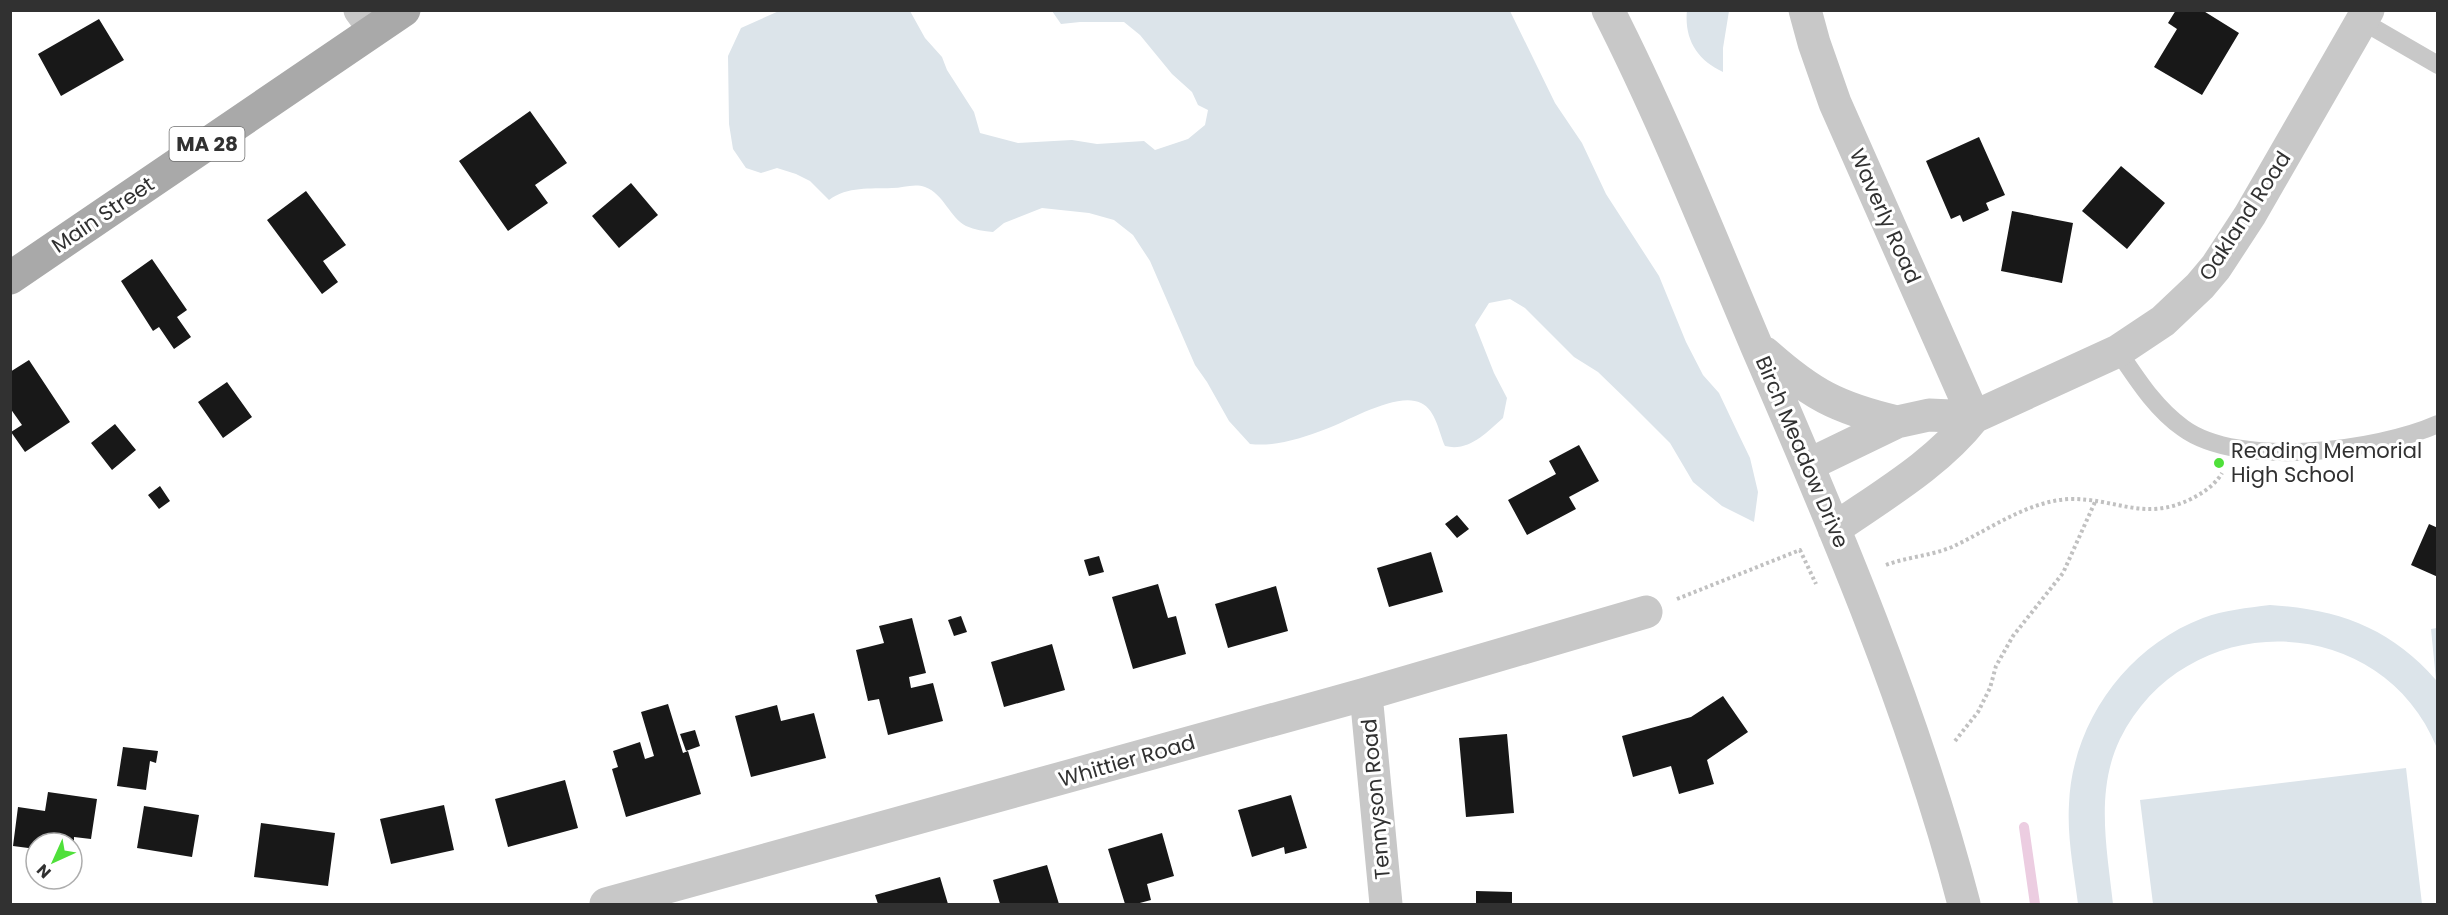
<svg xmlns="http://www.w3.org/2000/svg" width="2448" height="915" font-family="Poppins,sans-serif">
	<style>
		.green { fill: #dce4ea }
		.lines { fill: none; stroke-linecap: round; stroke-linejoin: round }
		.stream { stroke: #eccde1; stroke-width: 10 }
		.building { fill: #181818 }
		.path { stroke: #c1c1c1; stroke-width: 4; stroke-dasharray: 3 3; stroke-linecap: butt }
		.service { stroke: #c8c8c8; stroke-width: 18 }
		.minor { stroke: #c8c8c8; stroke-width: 33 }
		.primary { stroke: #a9a9a9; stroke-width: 33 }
		.poi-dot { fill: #4fe03a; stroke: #fff; stroke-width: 2 }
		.labels { text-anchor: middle; stroke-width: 6; stroke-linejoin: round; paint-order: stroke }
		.shield { fill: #fff; stroke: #6f6f6f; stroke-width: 1.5 }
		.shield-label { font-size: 20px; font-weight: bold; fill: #313131 }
		.street-label { font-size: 21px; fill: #313131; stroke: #fff }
		.poi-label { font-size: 21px; fill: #313131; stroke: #fff; text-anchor: start }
	</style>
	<rect width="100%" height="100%" fill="#fff"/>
	<path class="green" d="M1687,10L1729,11L1723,48V72C1697,60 1684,39 1687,10Z
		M779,11H910L925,38L942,57L947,70L974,112L980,133L1018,143L1072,140L1097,144L1144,141L1155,150L1188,139L1205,125L1208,110L1198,105L1192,92L1172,74L1140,35L1124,22H1080L1061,24L1052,11H1510L1555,103L1582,143L1606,194L1659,276L1686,342L1703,375L1719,393L1737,431L1750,458L1758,492L1754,522L1722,506L1693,482L1670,443L1631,404L1598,372L1574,357L1525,308L1510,299L1489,303L1475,325L1494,373L1507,398L1503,418C1486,433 1469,452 1445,446C1439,433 1436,410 1421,403C1398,391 1350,420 1326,429C1302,438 1276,447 1250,444L1229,421L1207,382L1195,365L1150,261L1133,235L1114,220L1089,213L1042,208L1004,223L993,232C984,231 975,230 966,226C950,218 944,194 925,187C914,183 903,188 892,188C870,189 848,186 829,200L810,181L796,174L777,168L761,173L746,168L733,149L729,124L728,56L741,28Z
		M2270,605C2338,609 2391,628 2436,680L2431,629L2437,628V748C2381,609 2186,606 2120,739C2095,791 2107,849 2113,904H2078C2074,872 2067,838 2069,804C2072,724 2126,647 2203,618C2224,610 2247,608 2270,605Z
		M2406,768L2422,904H2153L2140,800Z"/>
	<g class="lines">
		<path class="stream" d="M2024,827L2035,904"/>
	</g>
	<path class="building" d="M2176,10H2202L2239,33L2202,95L2154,67L2177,29L2168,23Z
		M99,19L124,60L61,96L38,54Z
		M530,111L567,163L535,185L548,203L508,231L459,161Z
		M1979,137L2005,195L1986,203L1989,210L1963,222L1960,215L1951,219L1926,161Z
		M2121,166L2165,203L2127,249L2082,211Z
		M631,183L658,215L619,248L592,216Z
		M306,191L346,245L323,261L338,282L322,294L267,220Z
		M2012,211L2073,223L2062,283L2001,271Z
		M152,259L187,310L177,317L191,337L174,349L159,327L153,331L121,281Z
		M29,360L70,422L25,452L11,432L22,425L10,408V372Z
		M227,382L252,417L223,438L198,402Z
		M115,424L136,450L112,470L91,443Z
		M1579,445L1599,481L1569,497L1576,509L1527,535L1508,500L1556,474L1549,461Z
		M160,486L170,501L159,509L148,495Z
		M1457,515L1469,529L1457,538L1445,524Z
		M2429,524L2438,528V577L2411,565Z
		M1431,552L1443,592L1389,607L1377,568Z
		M1099,556L1104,572L1089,576L1084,560Z
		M1158,584L1168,618L1176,616L1186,654L1133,669L1112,597Z
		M1276,586L1288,631L1228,648L1215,604Z
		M961,616L967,632L954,636L948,620Z
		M912,618L926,673L909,677L911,688L933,683L943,721L888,735L879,699L868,701L856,650L884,643L879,626Z
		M1052,644L1065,690L1004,707L991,662Z
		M1723,696L1748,732L1707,760L1714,784L1679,794L1671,766L1633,777L1622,736L1691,717Z
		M668,704L683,753L688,751L701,794L626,817L612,769L618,767L613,751L640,742L645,759L654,756L641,712Z
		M777,705L781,721L814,713L826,758L751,777L735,716Z
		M695,730L700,746L686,751L680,734Z
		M1507,734L1514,813L1466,817L1459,738Z
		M123,747L158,751L156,763L150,761L146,790L117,786Z
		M565,780L578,828L508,847L495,799Z
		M48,792L97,799L91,839L74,837V843H36V849L13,846L18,807L45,811Z
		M1291,795L1307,848L1285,854L1284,847L1252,857L1238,810Z
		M444,805L454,850L391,864L380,819Z
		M144,806L199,815L192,857L137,848Z
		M261,823L335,833L328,886L254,877Z
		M1162,833L1174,876L1147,884L1151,900L1136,904H1125L1108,849Z
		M1047,865L1059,904H1000L993,880Z
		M940,877L948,904H878L875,895Z
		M1476,891L1512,892V904H1476Z"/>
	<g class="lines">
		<path class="path" d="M1886,565C1907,557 1930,556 1952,547C1989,530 2027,501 2070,499C2115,498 2144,522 2191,499C2203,493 2215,485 2222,473
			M1677,599L1800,550L1816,584
			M1955,741L1978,712L1990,688L1996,666L2013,636L2063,573L2095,502"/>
		<path class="service" d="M2362,21L2438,65
			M2118,351C2137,379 2155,408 2183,428C2239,469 2377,451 2438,424"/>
		<path class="minor" d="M360,10L374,29
			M1608,10C1664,120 1709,234 1757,347C1836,529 1914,712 1964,904
			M1805,10L1814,43L1835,103L1974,417
			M1765,353C1811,394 1837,408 1897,422
			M1808,465L1897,422L1929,415L1974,417
			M1834,529C1883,495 1937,464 1974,417L2118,351L2163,321L2200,286L2216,267L2250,215L2368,10
			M1366,694L1386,904
			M606,904L1366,694L1646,612"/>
		<path class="primary" d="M10,278L404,10"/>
	</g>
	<circle class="poi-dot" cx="2219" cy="463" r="6"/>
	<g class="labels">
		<rect class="shield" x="169.5" y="127" width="75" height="34" rx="4.5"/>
		<g class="shield-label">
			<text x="207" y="151">MA 28</text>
		</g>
		<g class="street-label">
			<text transform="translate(103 215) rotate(-34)" y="7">Main Street</text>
			<text transform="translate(1885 216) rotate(66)" y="7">Waverly Road</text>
			<text transform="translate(2245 216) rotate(-57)" y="7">Oakland Road</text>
			<text transform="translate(1802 452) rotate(67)" y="7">Birch Meadow Drive</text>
			<text transform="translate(1127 761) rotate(-16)" y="7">Whittier Road</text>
			<text transform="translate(1376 799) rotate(-95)" y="7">Tennyson Road</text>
		</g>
		<g class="poi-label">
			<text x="2231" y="458">Reading Memorial<tspan x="2231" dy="24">High School</tspan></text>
		</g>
	</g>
	<rect width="2448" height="915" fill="none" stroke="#313131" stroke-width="24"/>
	<g transform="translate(54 861) rotate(225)"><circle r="28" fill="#ffffff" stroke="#adadad" stroke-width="1.5"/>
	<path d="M0-4.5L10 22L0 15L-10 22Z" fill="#4fe03a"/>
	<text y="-9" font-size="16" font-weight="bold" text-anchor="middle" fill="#313131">N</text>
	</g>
</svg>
